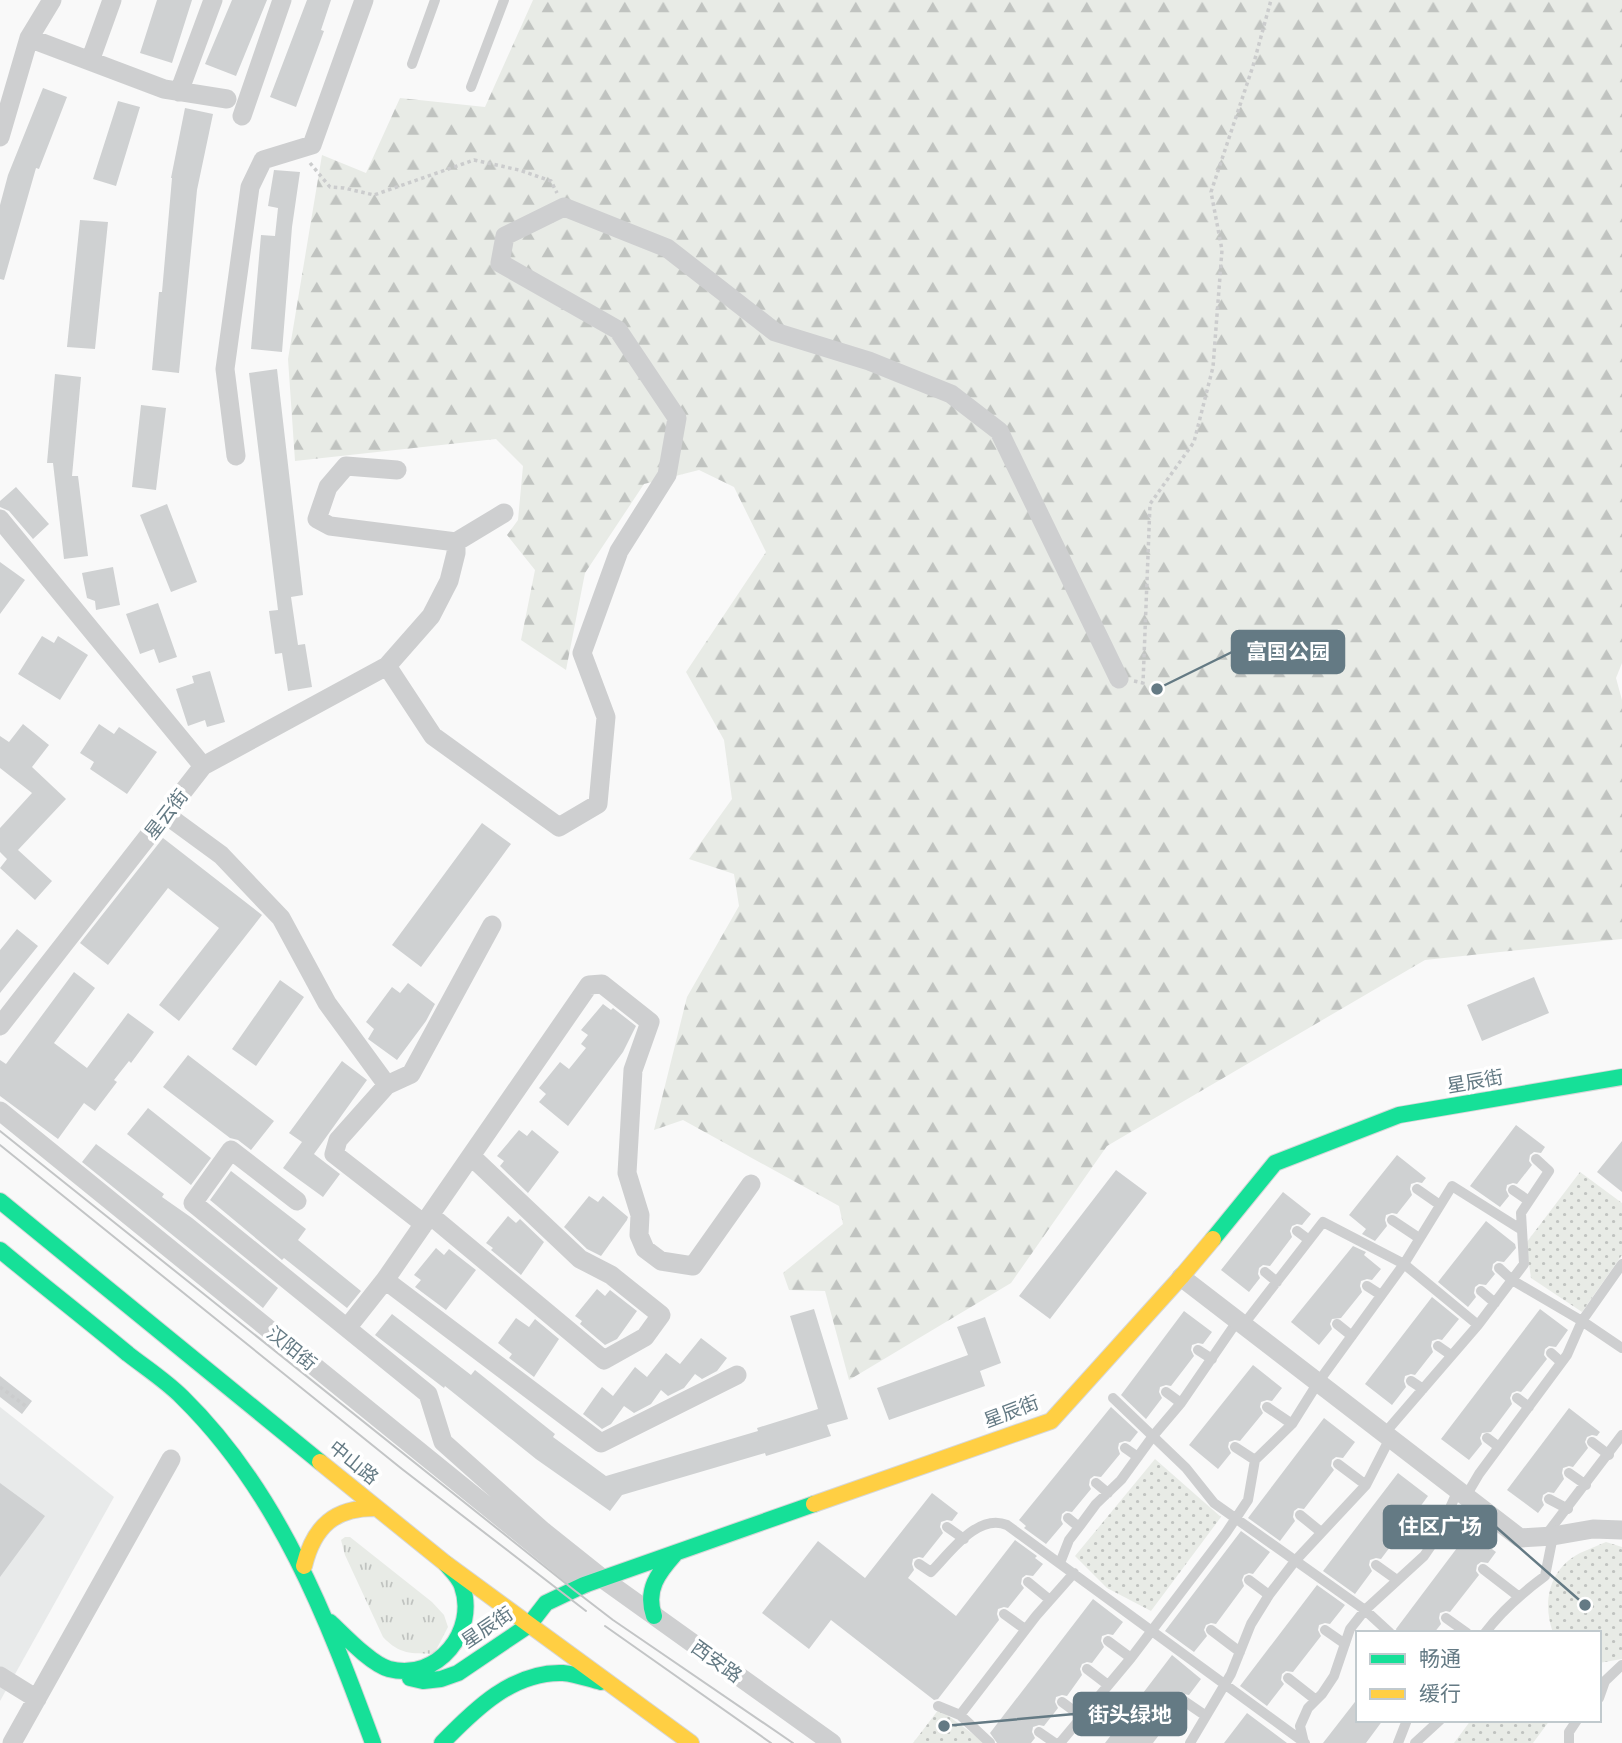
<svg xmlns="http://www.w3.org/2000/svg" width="1622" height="1743" font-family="'Titillium Web','Noto Sans SC',sans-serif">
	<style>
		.built { fill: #e8eaea }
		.grass { fill: url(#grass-tufts) }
		.forest { fill: url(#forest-firs) }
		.park { fill: url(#park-dots) }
		.building { fill: #cfd1d2 }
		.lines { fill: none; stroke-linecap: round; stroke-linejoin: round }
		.fast-casing { stroke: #d6d7d8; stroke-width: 18 }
		.slow-casing { stroke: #d6d7d8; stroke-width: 18 }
		.path { stroke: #cbcccd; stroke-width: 3.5; stroke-dasharray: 3.5 3.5; stroke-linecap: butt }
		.lane { stroke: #cecfd0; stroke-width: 10 }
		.street { stroke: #cecfd0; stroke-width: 19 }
		.fast { stroke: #16e098; stroke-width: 16 }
		.slow { stroke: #ffcf43; stroke-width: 16 }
		.tram { stroke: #c3c5c6; stroke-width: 2 }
		.labels { text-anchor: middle; stroke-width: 7; stroke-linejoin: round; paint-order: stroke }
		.street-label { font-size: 19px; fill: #647a84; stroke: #fff }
		.leader { fill: none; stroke: #647a84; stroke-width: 2.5 }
		.callout-dot { fill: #647a84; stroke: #fff; stroke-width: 2.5 }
		.callout { fill: #647a84; stroke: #647a84; stroke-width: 2.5 }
		.callout-label { font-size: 21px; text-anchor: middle; font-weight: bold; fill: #fff }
	</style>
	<defs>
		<pattern id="grass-tufts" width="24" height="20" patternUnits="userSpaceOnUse" patternTransform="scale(1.75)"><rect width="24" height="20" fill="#e8ebe6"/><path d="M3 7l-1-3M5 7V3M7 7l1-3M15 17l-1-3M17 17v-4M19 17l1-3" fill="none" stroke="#c0c3c0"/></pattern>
		<pattern id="forest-firs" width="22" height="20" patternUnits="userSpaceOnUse" patternTransform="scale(1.75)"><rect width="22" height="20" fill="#e8ebe6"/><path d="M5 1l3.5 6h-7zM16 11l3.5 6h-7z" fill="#c0c3c0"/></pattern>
		<pattern id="park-dots" width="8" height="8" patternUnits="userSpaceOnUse" patternTransform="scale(1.75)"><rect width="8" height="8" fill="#e8ebe6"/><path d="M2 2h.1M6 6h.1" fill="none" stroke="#c0c3c0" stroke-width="1.8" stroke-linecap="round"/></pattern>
	</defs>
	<rect width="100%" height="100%" fill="#f9f9f9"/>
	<path class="built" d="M0,1407L114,1497L0,1701Z"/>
	<path class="grass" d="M345,1537H350L432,1602L444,1615L448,1627L434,1654C411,1653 400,1655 383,1637L345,1555L341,1540Z"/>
	<path class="forest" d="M533,0H1622V663L1616,678L1622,700V939L1425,960L1107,1146L1011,1283L849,1380L825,1291L789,1290L783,1273L843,1224L839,1206L683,1120L654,1130L687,997L739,906L734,874L689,859L732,799L724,740L686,672L766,552L734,487L699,470L644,484L585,573L566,670L521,640L535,570L507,535L518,520L523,466L496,439L295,461L288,359L322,155L366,173L400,98L485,107Z"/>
	<path class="park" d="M1580,1172L1622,1203V1255L1582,1312L1531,1278L1526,1243Z
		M1155,1459L1221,1517L1151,1611L1107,1588L1075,1556Z
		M1606,1542L1622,1547V1659L1599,1663V1633H1553C1542,1602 1549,1569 1580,1553C1589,1549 1597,1546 1606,1542Z
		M939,1709L985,1743H913Z
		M1471,1720H1550L1533,1743H1454Z"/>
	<path class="building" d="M157,0H192L172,63L140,53Z
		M232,0H267L236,76L205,64Z
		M307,0H331L321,30L324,31L296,107L270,97Z
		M43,88L67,97L39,169L36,168L4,280L0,279V205L8,175Z
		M118,101L140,107L116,186L93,179Z
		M185,108L213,114L197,190L179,373L152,370L159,292H162L172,178H171Z
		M274,170L300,172L292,227L282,352L251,349L261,235L275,236L278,208L268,206Z
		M80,220L108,222L95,349L67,347Z
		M277,369L303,595L291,597L298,645L305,644L312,687L288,691L282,653L275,654L269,611L278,610L249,373Z
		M55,374L81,377L72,476H78L88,556L64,559L53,463H47Z
		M141,405L166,408L156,490L132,487Z
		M16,487L49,524L33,539L9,511L0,507V501Z
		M167,504L197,582L171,592L140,515Z
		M0,562L25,580L0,614Z
		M113,567L120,605L96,610L95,601L87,598L82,573Z
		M158,603L177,657L159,663L154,649L140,654L126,614Z
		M42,636L54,643L58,636L88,655L60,700L18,674Z
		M210,671L225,722L207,727L205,720L188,726L176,689L194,683L192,676Z
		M23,724L49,745L32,767L66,799L18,850L52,881L35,900L0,868L7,859L0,852V828L32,793L0,768V736L9,742Z
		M99,724L114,734L119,727L157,752L127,794L90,769L94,762L80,753Z
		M482,823L511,844L421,967L392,945Z
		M163,838L262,915L179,1021L159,1005L219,928L168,888L108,965L80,943Z
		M17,929L38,946L0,993V950Z
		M74,972L95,988L54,1043L87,1068L128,1013L154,1032L131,1063L129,1061L114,1080L117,1082L95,1111L84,1103L58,1139L0,1096V1060L6,1064Z
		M1534,977L1549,1013L1482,1041L1467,1005Z
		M280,980L304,997L256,1066L232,1049Z
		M408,983L435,1004L426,1021L397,1060L368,1039L374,1029L366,1022L392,987L400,993Z
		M603,1004L611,1010L613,1008L636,1026L623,1052L568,1126L539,1102L546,1094L539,1088L560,1062L569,1069L586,1048L581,1044L588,1035L581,1030Z
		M188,1055L274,1121L251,1150L238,1140L230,1138L163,1087Z
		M342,1061L367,1080L314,1154L340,1174L323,1197L283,1168L302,1142L289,1133Z
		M148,1108L211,1158L191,1185L127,1134Z
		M1516,1125L1545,1147L1541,1153L1534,1152L1530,1155L1529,1161L1532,1165L1517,1184L1513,1183L1507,1185L1506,1190L1509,1196L1500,1207L1470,1186Z
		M519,1130L527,1136L532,1130L559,1152L528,1193L500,1166L504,1161L497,1156Z
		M1622,1141V1192L1597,1172Z
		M96,1144L164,1194L162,1197L192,1218L278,1288L263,1308L82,1162Z
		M1397,1155L1426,1178L1422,1183L1417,1182L1411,1184L1410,1189L1412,1195L1397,1214L1392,1213L1386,1215L1385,1220L1387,1226L1375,1241L1362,1234L1366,1229L1349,1215Z
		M1116,1170L1147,1193L1050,1319L1019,1296Z
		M231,1171L306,1229L298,1240L361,1291L347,1308L284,1258L282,1260L210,1200Z
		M1283,1192L1311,1214L1302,1225L1297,1224L1292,1226L1290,1231L1292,1237L1270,1266L1263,1265L1259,1268L1258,1274L1260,1278L1249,1292L1221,1270Z
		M589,1196L598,1202L603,1196L628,1217L627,1220L601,1256L587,1249L564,1227Z
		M508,1216L516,1223L520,1219L544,1242L521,1275L491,1250L493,1248L486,1243Z
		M1486,1221L1515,1244L1516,1248L1504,1262L1497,1261L1493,1264L1492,1270L1495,1274L1486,1285L1479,1284L1475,1287L1474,1293L1476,1297L1468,1307L1438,1282Z
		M1353,1246L1366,1252L1364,1255L1381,1269L1372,1280L1367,1279L1361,1281L1360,1286L1362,1292L1341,1318L1332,1319L1330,1324L1332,1329L1319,1345L1291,1322Z
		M436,1248L444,1255L449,1249L476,1270L446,1310L415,1287L421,1280L414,1275Z
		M597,1289L605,1296L610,1290L637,1311L617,1339L605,1345L580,1324L582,1321L575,1316Z
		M1432,1297L1459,1319L1442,1340L1438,1339L1432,1341L1431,1346L1433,1352L1415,1375L1411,1374L1405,1376L1404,1381L1406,1387L1392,1405L1365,1384Z
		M814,1309L848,1419L827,1425L831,1436L766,1456L765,1453L622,1495L610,1511L536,1459L445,1386L444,1388L375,1335L392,1314L471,1375L475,1370L555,1434L553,1437L606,1476L758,1431L757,1428L818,1409L790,1316Z
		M1540,1309L1568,1330L1556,1347L1549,1346L1545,1349L1544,1355L1547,1359L1521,1392L1517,1391L1512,1393L1510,1398L1512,1404L1491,1432L1482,1433L1480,1438L1482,1444L1469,1460L1441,1439Z
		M1184,1311L1212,1332L1203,1344L1198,1343L1192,1345L1191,1350L1194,1356L1171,1386L1166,1385L1160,1387L1159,1392L1162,1398L1146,1419L1121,1395Z
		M985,1317L1001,1363L980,1371L985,1386L889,1420L877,1388L968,1355L957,1327Z
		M516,1318L529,1327L535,1319L559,1339L534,1377L509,1358L512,1354L498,1343Z
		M701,1338L727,1358L717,1371L702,1379L695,1374L684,1388L668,1396L661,1390L651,1404L634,1413L624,1406L611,1424L602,1429L583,1414L602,1387L613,1396L635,1367L647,1377L666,1353L680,1364Z
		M1253,1365L1282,1388L1272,1401L1267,1400L1261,1402L1260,1407L1263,1413L1240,1441L1235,1440L1229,1442L1228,1447L1231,1453L1218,1469L1189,1445Z
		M0,1376L32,1401L22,1414L0,1397Z
		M1111,1407L1138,1432L1130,1442L1125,1441L1119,1443L1118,1448L1120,1454L1101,1477L1094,1476L1090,1479L1089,1485L1091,1489L1072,1512L1066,1511L1062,1514L1061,1520L1063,1524L1046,1544L1024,1528L1026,1526L1019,1520Z
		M1569,1408L1600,1432L1597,1436L1592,1435L1587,1437L1585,1442L1588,1448L1573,1467L1569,1466L1563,1468L1562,1473L1564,1479L1554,1493L1548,1492L1543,1495L1542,1500L1544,1505L1538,1513L1507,1490Z
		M1324,1418L1355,1442L1343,1458L1336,1457L1332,1460L1331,1466L1334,1470L1304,1509L1298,1508L1294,1511L1293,1517L1295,1521L1280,1541L1248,1518Z
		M1398,1473L1428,1496L1417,1511L1411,1510L1407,1513L1406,1519L1408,1523L1381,1559L1376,1558L1370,1560L1369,1565L1372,1571L1355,1594L1323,1571Z
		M0,1483L45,1516L0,1577Z
		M932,1493L958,1513L952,1521L947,1520L941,1522L940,1527L943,1533L923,1558L919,1557L913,1559L912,1564L914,1570L908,1578L956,1616L1015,1540L1037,1556L1035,1558L1043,1564L1033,1576L1026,1575L1022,1578L1021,1584L1024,1588L1008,1608L1004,1607L998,1609L997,1614L999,1620L938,1699L934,1700L831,1620L809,1649L762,1613L818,1541L865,1578Z
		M1241,1531L1270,1552L1253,1574L1249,1573L1244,1575L1242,1580L1244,1586L1216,1624L1211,1623L1206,1625L1204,1630L1207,1636L1194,1652L1165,1631Z
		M1469,1532L1496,1552L1488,1563L1481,1562L1477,1565L1476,1571L1479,1575L1450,1612L1446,1611L1440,1613L1439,1618L1441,1624L1434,1633H1397L1396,1629Z
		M1317,1585L1345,1605L1330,1624L1325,1623L1319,1625L1318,1630L1321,1636L1293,1672L1286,1671L1282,1674L1281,1680L1284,1684L1267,1706L1240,1686Z
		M1093,1599L1123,1622L1113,1635L1108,1634L1102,1636L1101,1641L1104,1647L1092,1663L1087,1662L1082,1664L1080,1669L1082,1675L1067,1696L1062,1695L1056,1697L1055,1702L1058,1708L1044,1726L1039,1725L1033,1727L1032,1732L1035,1738L1031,1743H997L990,1733Z
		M1172,1655L1201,1679L1189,1695L1184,1694L1178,1696L1177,1701L1180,1707L1153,1743H1105Z
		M1358,1698V1720H1383L1366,1743H1323Z
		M1247,1713L1287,1743H1224Z"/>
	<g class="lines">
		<defs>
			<path id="fast" d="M0,1201L320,1462
				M1213,1239L1275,1163L1399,1115L1622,1077
				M0,1250C42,1285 86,1319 128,1354C146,1368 166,1381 182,1397C279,1492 327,1618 373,1743
				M654,1616C645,1590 658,1573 675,1554
				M330,1622C344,1635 371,1664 389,1669C438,1682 478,1630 462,1586C459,1577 452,1571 446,1564
				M410,1678L423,1681L441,1679L458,1673L529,1625L546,1603L584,1585L814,1504
				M442,1743C474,1710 513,1671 563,1673C576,1674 589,1679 601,1682"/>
			<path id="slow" d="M320,1462L445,1563L691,1743
				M814,1504L1051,1421L1181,1277L1213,1239
				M304,1566C314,1526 335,1507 377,1508"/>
		</defs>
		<use href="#fast" class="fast-casing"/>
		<use href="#slow" class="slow-casing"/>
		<path class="path" d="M310,163L330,187L344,188L374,195L474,160L519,170L551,181L557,193
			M1134,681L1143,683L1150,504L1194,442L1213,367L1222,250L1211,192L1253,66L1271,0
			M0,1387L27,1407"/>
		<path class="lane" d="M412,64L435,0
			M471,87L504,0
			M1417,1189L1440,1205
			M1513,1190L1529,1201
			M1392,1220L1419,1238
			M1522,1230L1521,1213L1549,1171L1536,1159
			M1297,1231L1309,1240
			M1265,1272L1277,1282
			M1367,1286L1381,1295
			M1481,1291L1495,1303
			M1244,1324L1323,1222L1404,1264L1478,1325
			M1337,1324L1352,1336
			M1438,1346L1451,1355
			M1198,1350L1212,1359
			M1551,1353L1561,1362
			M1411,1381L1423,1389
			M1166,1392L1181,1403
			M1113,1398L1186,1468L1214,1503L1365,1610L1390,1633
			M1517,1398L1529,1407
			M1267,1407L1292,1424
			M1384,1434L1478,1325L1512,1280L1499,1268
			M1487,1438L1499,1447
			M1592,1442L1609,1455
			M1235,1447L1255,1460
			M1125,1448L1138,1457
			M1338,1464L1366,1485
			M1569,1473L1586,1485
			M1096,1483L1108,1493
			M1466,1496L1479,1474L1567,1355L1582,1321L1622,1264
			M1549,1499L1568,1509
			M1300,1515L1321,1532
			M1413,1517L1437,1537
			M1068,1518L1079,1527
			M947,1527L964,1539
			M1546,1535L1622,1435
			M1060,1563L1069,1540L1079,1527L1096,1504L1121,1480L1153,1436L1181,1403L1238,1320
			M919,1564L931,1572C950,1553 977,1513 1007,1525L1305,1743
			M1376,1565L1397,1580
			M1483,1569L1518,1596
			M1249,1580L1269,1595
			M1028,1582L1050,1600
			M1004,1614L1025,1629
			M1446,1618L1467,1633
			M1211,1630L1240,1652
			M1325,1630L1345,1644
			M1485,1633C1502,1610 1522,1593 1545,1576L1553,1536
			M1108,1641L1131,1658
			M1087,1669L1108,1685
			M1288,1678L1316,1700
			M1599,1698L1605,1681L1622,1665
			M1184,1701L1206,1716
			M1062,1702L1081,1716
			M938,1706L960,1715L990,1743
			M960,1715L1036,1616L1074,1573
			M1039,1732L1055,1743
			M1060,1743L1131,1658L1226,1533L1248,1500L1255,1460L1292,1424L1319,1381L1404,1264L1452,1186L1522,1230L1524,1264L1512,1280L1582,1321L1622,1348
			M1190,1743L1231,1674L1251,1624L1269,1595L1295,1561L1366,1485L1390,1438
			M1304,1743L1300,1726L1308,1708L1322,1694L1334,1676L1350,1629L1365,1610L1424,1556L1437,1537L1458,1490
			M1398,1743L1407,1720
			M1415,1743L1440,1720
			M1569,1743V1732L1577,1720"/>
		<path class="street" d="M29,38L164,89L227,99
			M90,61L112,0
			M179,92L213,0
			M242,116L282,0
			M0,137L29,38L52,0
			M236,456L225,369L250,187L263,160L312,145L364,0
			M397,470L346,466L328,487L317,519L330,526L456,542
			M0,519L203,766
			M387,666L433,736L559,827L598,804L606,717L582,653L619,551L667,475L677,418L618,330L500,263L505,236L564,207L667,248L775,332L869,361L951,394L999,431L1119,679
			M165,814L221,855L281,918L327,1003L387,1085
			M0,1026L203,766L387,666L431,616L449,581L456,553V542L504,513
			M0,1111L584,1585
			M297,1201L231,1150L193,1203L428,1394L443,1442L543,1531L603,1579L832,1743
			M430,1215L604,1360L645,1337L661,1315L611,1275L580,1259L471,1156
			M424,1224L334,1154L338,1140L387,1085L411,1074L492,925
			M1181,1277L1520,1538L1553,1536L1593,1529L1622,1530
			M385,1280L601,1443L737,1375
			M347,1328L385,1280L589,985L602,984L650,1022L633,1070L627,1173L640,1215L639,1235L645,1249L661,1261L693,1266L751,1184
			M0,1676L37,1699
			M12,1743L171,1459"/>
		<use href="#fast" class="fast"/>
		<use href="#slow" class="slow"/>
		<path class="tram" d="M0,1131L574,1590L613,1620L793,1743
			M0,1145L402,1469L586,1611
			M605,1626L771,1743"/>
	</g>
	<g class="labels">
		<g class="street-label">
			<text transform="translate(166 814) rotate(-52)" y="7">星云街</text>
			<text transform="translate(1475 1081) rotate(-10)" y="7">星辰街</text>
			<text transform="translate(292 1348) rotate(39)" y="7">汉阳街</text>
			<text transform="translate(1011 1411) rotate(-21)" y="7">星辰街</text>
			<text transform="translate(354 1462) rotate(39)" y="7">中山路</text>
			<text transform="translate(487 1627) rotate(-34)" y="7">星辰街</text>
			<text transform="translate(717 1661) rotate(36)" y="7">西安路</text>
		</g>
	</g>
	<path class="leader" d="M1157 689L1232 652M1585 1605L1496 1527M944 1726L1074 1714"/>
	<g class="callout-dot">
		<circle cx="1157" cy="689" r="7"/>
		<circle cx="1585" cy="1605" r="7"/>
		<circle cx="944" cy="1726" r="7"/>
	</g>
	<g class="callout">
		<rect x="1232" y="631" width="112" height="42" rx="7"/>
		<rect x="1384" y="1506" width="112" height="42" rx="7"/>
		<rect x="1074" y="1693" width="112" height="42" rx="7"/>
	</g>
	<g class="callout-label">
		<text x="1288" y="659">富国公园</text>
		<text x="1440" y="1534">住区广场</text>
		<text x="1130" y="1722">街头绿地</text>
	</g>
	<rect x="1356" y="1631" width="245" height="91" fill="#ffffff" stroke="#c1cace" stroke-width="2"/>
	<rect x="1370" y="1654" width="35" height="10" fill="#16e098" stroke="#c1cace" stroke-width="2"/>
	<text x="1419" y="1666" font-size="21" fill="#647a84">畅通</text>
	<rect x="1370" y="1689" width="35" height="10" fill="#ffcf43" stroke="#c1cace" stroke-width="2"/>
	<text x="1419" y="1701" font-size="21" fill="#647a84">缓行</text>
</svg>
